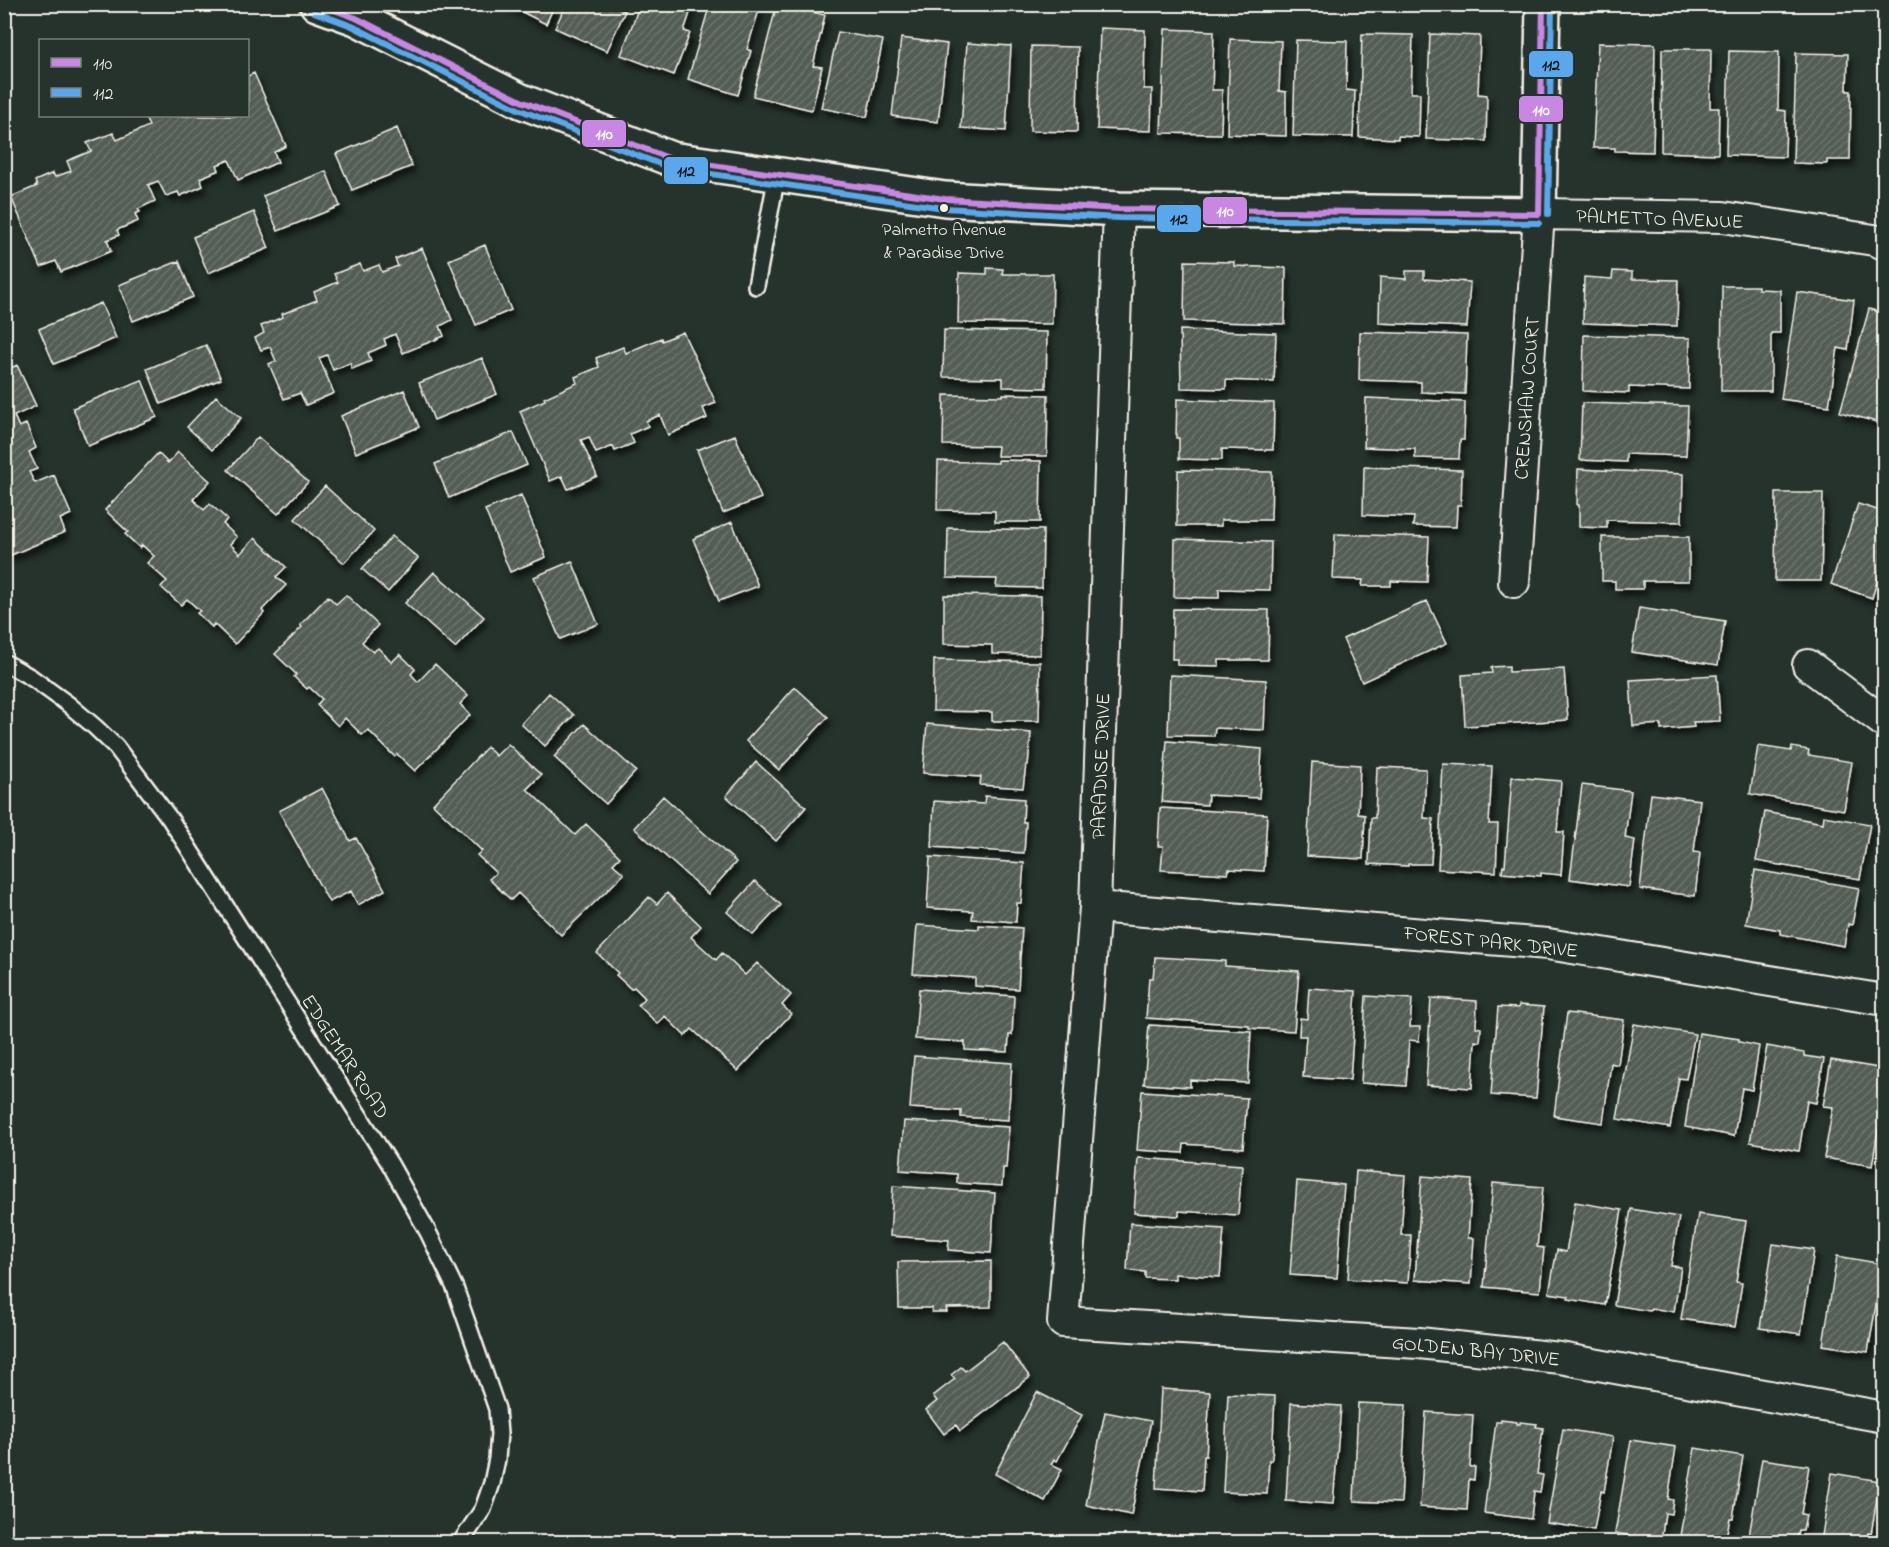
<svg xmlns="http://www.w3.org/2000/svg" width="1889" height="1547" font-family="'Indie Flower',sans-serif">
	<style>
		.building { fill: url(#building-hatch); stroke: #f4f1e8; stroke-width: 1.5; filter: url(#shadow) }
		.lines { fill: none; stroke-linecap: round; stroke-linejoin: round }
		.service-casing { stroke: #f4f1e8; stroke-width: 20 }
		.minor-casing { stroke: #f4f1e8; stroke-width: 34 }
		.tertiary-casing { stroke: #f4f1e8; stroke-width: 38 }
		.service { stroke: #26332d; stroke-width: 15 }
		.minor { stroke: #26332d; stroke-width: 30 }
		.tertiary { stroke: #26332d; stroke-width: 33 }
		.bus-1-casing { stroke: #26332d; stroke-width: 10 }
		.bus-2-casing { stroke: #26332d; stroke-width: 10 }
		.bus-1 { stroke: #c787e3; stroke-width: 6 }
		.bus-2 { stroke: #5aa8eb; stroke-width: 6 }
		.bus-dot { fill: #f4f1e8; stroke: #26332d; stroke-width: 2 }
		.labels { text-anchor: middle; stroke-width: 6; stroke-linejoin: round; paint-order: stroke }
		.bus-label { font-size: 18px; fill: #f4f1e8; stroke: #26332d }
		.street-label { font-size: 20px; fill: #f4f1e8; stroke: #26332d }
		.line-badge { stroke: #26332d; stroke-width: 2 }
		.badge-label { font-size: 16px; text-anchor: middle; font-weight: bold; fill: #fff }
		.pale-badge-label { font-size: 16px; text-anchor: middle; font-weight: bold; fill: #111 }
	</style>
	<defs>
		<pattern id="building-hatch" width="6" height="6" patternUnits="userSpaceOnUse" patternTransform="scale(1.5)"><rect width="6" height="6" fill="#525c55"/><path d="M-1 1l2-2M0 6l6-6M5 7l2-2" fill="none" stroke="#6c746d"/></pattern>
		<filter id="shadow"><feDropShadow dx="3.5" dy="6" stdDeviation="3" flood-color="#0009"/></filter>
	</defs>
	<rect width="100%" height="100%" fill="#26332d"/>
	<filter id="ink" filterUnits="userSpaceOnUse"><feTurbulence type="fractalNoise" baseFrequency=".0167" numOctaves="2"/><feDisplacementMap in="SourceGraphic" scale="12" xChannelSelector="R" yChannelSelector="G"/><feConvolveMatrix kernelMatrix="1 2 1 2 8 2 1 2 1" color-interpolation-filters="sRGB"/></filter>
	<g filter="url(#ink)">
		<path class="building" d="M506,4H555L546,24Z
			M566,4H621L619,9L625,11L607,51L555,28Z
			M640,4H693L684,31L690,33L674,75L621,55Z
			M710,4H761L747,49L751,51L738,95L688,79Z
			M777,4L825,15L813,66L822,67L812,110L753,96Z
			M1100,28L1145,30L1144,89H1152L1151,131L1097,129Z
			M1165,29L1214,31L1212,90H1222L1221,134L1161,133Z
			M838,32L883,40L867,117L821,108Z
			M1362,34L1413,35L1411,93H1420L1419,137L1398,136V139L1359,137Z
			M1430,34L1480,36L1478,94L1487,95L1486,141L1426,139Z
			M901,38L947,44L938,122L892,116Z
			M1230,39L1281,41L1279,91L1286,92V136L1227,134Z
			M1296,40L1347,41L1346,90L1355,91L1353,137L1293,136Z
			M967,43L1011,46L1006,131L961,128Z
			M1598,43L1655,44L1653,152L1615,151V148H1593Z
			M1031,46L1078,47L1077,132L1030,131Z
			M1662,49H1711L1710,108H1719L1718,154L1661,152Z
			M1729,51L1779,52L1778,110L1786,111L1785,157L1726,155Z
			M1796,53L1848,54L1847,91H1851L1850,160H1827V164L1793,163Z
			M254,73L286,146L274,152L278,162L238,180L229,160L217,165L219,170L200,178L203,186L180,196L178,192L166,196L158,181L148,185L155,201L138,209L140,212L135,214L138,221L117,230L119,235L107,240L111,251L61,272L56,261L41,267L11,197L37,186L35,181L53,173L55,177L71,171L67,161L91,151L87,143L113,133L117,140L149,126L145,118L151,116H248V76Z
			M397,128L412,166L352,190L336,154Z
			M326,171L340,206L278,231L263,196Z
			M254,212L269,248L208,273L193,237Z
			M485,245L511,310L476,325L449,260Z
			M422,248L452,320L440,326L444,336L403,353L395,334L384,339L386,345L368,353L371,361L352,369L350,363L333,370L327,355L319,358L334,393L306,405L300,393L284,399L269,364L276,361L270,347L261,350L255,338L264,333L261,326L283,317L282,314L317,300L314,292L338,282L334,274L360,264L363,271L379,265L382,272L398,266L395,259Z
			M179,261L193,297L133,321L119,285Z
			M1185,261L1234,262V266L1286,268L1285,324L1184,321Z
			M987,268L1003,269L1002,274H1053L1052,324L958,323L959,273L987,274Z
			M1406,271H1424V279L1470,282L1467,327L1379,323L1380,277L1406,279Z
			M1613,271L1632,272V279L1678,280L1677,326L1583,323L1584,277L1612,279Z
			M1722,286H1758V289L1780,290V333H1771V391H1721Z
			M1797,292L1854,300L1848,350L1838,348L1829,406L1781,399Z
			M101,303L116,338L54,364L39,329Z
			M1869,309L1884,313V424L1840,412Z
			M944,330L1047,332L1046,388L1003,387V378L943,377Z
			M1180,330L1276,333L1274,382L1226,380V389L1181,388Z
			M683,332L716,403L703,408L707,418L668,435L660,415L646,421L648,426L630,434L634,443L615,451L613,446L596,453L589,437L581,440L597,476L568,489L562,476L550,481L520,411L545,400L544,398L577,383L575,377L599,367L596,358L623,347L626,353L661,338L662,341Z
			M1360,332L1467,335L1465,394L1421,392V382L1359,380Z
			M1584,335L1690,338L1689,389L1629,387V393L1583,391Z
			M206,345L221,379L161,404L147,369Z
			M482,358L497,394L434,420L419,383Z
			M4,359L9,369L17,365L36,406L14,416L19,427L26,424L36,448L29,452L37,469L29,472L35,483L54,475L71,514L60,519L65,532L4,558Z
			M142,380L157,417L88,446L73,408Z
			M404,390L419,427L356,453L341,416Z
			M1003,394L1048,395L1047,456H997L998,446L943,445L944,395L1003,396Z
			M216,396L241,418L212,450L187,427Z
			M1366,398L1465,402L1464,440H1460L1459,459L1415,458V449L1364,447Z
			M1177,399L1274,403L1273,450L1222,449V460L1179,459V438H1176Z
			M1582,403L1688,406L1686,456L1626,454V462L1580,460Z
			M513,432L527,465L449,498L435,464Z
			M735,435L761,498L723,513L697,450Z
			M258,437L308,482L278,514L228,470Z
			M178,452L210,481L193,499L204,510L210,504L227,519L223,524L237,537L230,544L240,554L255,538L286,567L276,577L286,585L262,610L264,613L235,644L214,624L212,627L197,613L200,611L187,599L181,605L161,587L167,581L147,563L154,556L142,545L140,548L125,534L128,532L105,510L158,453L168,463Z
			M998,460L1041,461L1040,522H995V511L937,510L938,461L998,463Z
			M1364,467L1462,470L1461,505H1457L1456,527L1413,526L1414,517L1363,515Z
			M1578,469L1683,474L1682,522L1607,520V528L1579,527V505H1577Z
			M1178,470L1272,472L1271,520H1221V526H1177Z
			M325,486L374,531L344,563L295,519Z
			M1776,493H1823L1821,581H1775Z
			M521,495L546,557L510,572L485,510Z
			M1858,504L1884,512V559L1872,598L1831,584Z
			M732,522L758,586L719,601L693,539Z
			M948,528L1043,530L1042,588L996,587L997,579L947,578Z
			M1335,534L1429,537L1427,582L1391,581V586H1362L1363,580L1333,579Z
			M392,536L418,558L388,592L362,569Z
			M1602,537H1689V581H1643V589H1615V581H1602Z
			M1175,539L1271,542L1270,590L1219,589V598L1174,597Z
			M572,561L598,624L560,639L534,577Z
			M434,572L484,617L455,648L405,603Z
			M346,595L378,625L362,642L373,652L378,648L392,662L400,654L415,669L411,674L418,682L435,664L468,696L460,704L470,715L415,771L397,754L394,756L368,730L362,735L345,718L338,726L317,705L322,699L309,687L307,689L294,677L296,674L275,654L302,627L300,625L328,596L336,604Z
			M944,595L1041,596L1040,655L992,654V645L944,644Z
			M1427,601L1447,643L1362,682L1343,639Z
			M1639,608L1725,621L1718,665L1632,652Z
			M1173,609L1269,610L1268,660H1219V666L1177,665V659H1172Z
			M1884,619V636L1876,628Z
			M934,660L1040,662L1039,721H992V712L933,711Z
			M1509,666V672L1564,669L1568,720L1465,726L1462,675L1492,673L1491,667Z
			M1170,675L1266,680L1264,730L1215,728L1214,736L1168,735Z
			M1717,675L1720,721L1693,722L1694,727L1661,730V724L1633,726L1630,680Z
			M795,687L828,717L779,770L746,741Z
			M549,693L574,715L545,746L521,724Z
			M584,724L636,771L606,804L554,757Z
			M927,724L1031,733L1028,765H1026L1023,788L980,785L981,777L923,773Z
			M1167,741L1262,749L1259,798L1208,795L1207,805L1162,802Z
			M508,744L541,775L527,789L575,835L586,824L620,857L613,864L624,874L561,935L518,893L511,900L489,879L496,873L477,855L482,851L433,804L487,747L496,756Z
			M1758,746L1791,751L1792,747L1809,750L1808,755L1852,762L1844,810L1750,794Z
			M756,762L806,807L776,841L726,796Z
			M1312,762L1360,765L1358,814L1365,815L1363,859L1307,856Z
			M1443,764L1492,766L1489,824H1498L1496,872L1438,869Z
			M1377,767L1426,769L1424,818L1433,819L1431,864H1408V866L1369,864L1371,818H1375Z
			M1512,777L1561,781L1557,832H1564L1561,875L1541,873V876L1502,873L1503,866H1505Z
			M1582,785L1631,791L1625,838L1635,840L1629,887L1570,879Z
			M322,788L350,841L356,838L385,890L358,905L351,891L329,902L279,811Z
			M1651,794L1700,800L1694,852L1700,853L1695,896L1640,889Z
			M663,796L736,862L708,894L634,828Z
			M985,796L1024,799L1023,822H1026L1024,853L932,847L934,801L984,804Z
			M1160,808L1267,814L1264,871L1229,869L1228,874L1161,870L1163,846H1158Z
			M1765,812L1823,823L1824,816L1870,824L1860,879L1756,861Z
			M930,857L1024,863L1021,903H1017L1016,922L972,919L973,911L927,908Z
			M1755,870L1859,888L1852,925L1848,924L1844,946L1780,934V930L1746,924Z
			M755,881L781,905L753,935L727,912Z
			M667,893L701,926L691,937L716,960L722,953L745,975L757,963L791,995L782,1005L791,1014L738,1071L692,1029L685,1036L665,1016L658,1024L638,1005L645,998L634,987L631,989L616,975L618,973L597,953L649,897L657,904Z
			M917,925L979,929V925L1022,928L1018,989L975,986V978L913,974Z
			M1155,957L1225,961V966L1299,971L1294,1031L1249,1028V1025L1146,1018L1149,978H1153Z
			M1309,988L1356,991L1350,1080L1303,1077L1306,1036H1299L1300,1018L1307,1019Z
			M919,989L1014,996L1012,1035H1009L1008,1052L965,1050V1042L915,1039Z
			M1366,996L1412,999L1410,1027H1420L1419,1041L1409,1040L1406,1086L1361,1083Z
			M1431,998L1477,1001L1476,1027L1481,1028L1480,1042L1475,1041L1472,1088L1426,1085Z
			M1519,1005L1544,1007L1536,1098L1491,1095L1498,1007L1518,1008Z
			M1567,1013L1624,1020L1618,1065L1611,1063L1603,1123L1554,1116Z
			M1634,1024L1695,1034L1686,1079L1679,1078L1670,1128L1617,1119Z
			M1149,1025L1251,1031L1248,1083L1190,1080V1087L1144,1084Z
			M1699,1033L1739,1039V1042L1759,1046L1752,1090L1742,1088L1734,1136L1685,1127Z
			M1767,1046L1804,1053V1056L1824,1059L1816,1103L1807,1101L1799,1151L1750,1142Z
			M914,1056L1012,1063L1008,1120L961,1117V1111L910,1108Z
			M1831,1060L1884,1069V1095L1872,1166L1824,1158L1833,1107L1823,1106Z
			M1142,1091L1247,1098L1243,1148L1184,1144L1183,1153L1137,1150Z
			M904,1121L1009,1127L1006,1168H1003L1002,1186L957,1183V1174L900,1170Z
			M1138,1158L1242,1165L1238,1215L1179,1211V1216L1134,1213Z
			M1356,1171L1405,1175L1401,1235H1411L1408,1283L1348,1279Z
			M1422,1176L1472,1180L1468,1238H1474L1471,1284L1415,1280Z
			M1297,1181L1344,1185L1337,1278L1290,1275Z
			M1493,1183L1543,1187L1537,1247L1544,1248L1540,1292L1484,1287Z
			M893,1186L995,1193L991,1253L948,1250L949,1240L890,1236Z
			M1575,1202L1622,1210L1605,1305L1568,1299L1569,1296L1549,1293L1557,1250L1566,1252Z
			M1631,1209L1679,1217L1671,1266L1681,1267L1674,1312L1651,1308L1650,1311L1614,1305Z
			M1698,1214L1746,1221L1736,1282L1742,1283L1735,1327L1681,1319Z
			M1130,1223L1224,1229L1220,1277L1175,1274V1279L1145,1278V1272L1127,1270Z
			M1773,1244L1814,1250L1801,1334L1760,1328Z
			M1837,1256L1883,1264L1868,1352L1823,1345Z
			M991,1261V1307L946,1308L947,1312H932V1308H899L898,1262Z
			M1003,1342L1030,1377L960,1431L956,1425L944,1434L926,1410L937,1401L933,1396L955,1379L951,1375L961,1367L965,1371Z
			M1161,1389L1210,1392L1206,1456H1204L1202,1491L1156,1488Z
			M1037,1392L1082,1415L1057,1461L1054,1459L1051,1464L1062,1469L1045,1501L995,1474Z
			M1228,1394L1275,1396L1272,1460H1269L1267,1494L1223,1492Z
			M1291,1403L1341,1406L1333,1504L1286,1501Z
			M1358,1403L1406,1405L1401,1503L1354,1501Z
			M1105,1412L1151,1421L1131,1515L1086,1505Z
			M1426,1412L1473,1415L1470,1467H1475L1474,1480L1469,1479L1467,1510L1420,1507Z
			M1501,1420L1517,1422V1424H1520V1422L1537,1424L1536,1427L1543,1428L1537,1474L1543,1475L1540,1492L1534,1491L1531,1519L1484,1513L1496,1422H1501Z
			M1563,1429L1613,1437L1604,1492L1601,1491L1594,1530L1547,1523Z
			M1631,1440L1676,1447L1668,1499L1673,1500L1671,1514L1665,1513L1661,1541L1615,1533Z
			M1695,1448L1743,1456L1733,1518H1730L1725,1542H1679Z
			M1762,1459L1809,1466L1801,1514L1806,1515L1803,1530H1799L1796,1542H1748Z
			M1832,1473L1880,1481L1871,1534L1868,1533L1866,1542H1821Z"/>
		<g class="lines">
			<defs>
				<path id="service" d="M756,286L777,175
					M4,662L32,678L68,704L95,727L116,747L170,819L390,1164L428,1232L455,1288L497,1409L499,1434L497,1459L492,1483L483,1509L461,1542"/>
				<path id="minor" d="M1119,209L1095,907L1063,1322L1419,1343L1560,1358L1884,1417
					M1514,582L1539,214L1723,217L1874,240L1884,244
					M1808,665L1884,722
					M1095,907L1548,944L1884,1000"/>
				<path id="tertiary" d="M317,4L356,18L521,101L671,159L945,199L1119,209L1539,214L1543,4"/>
			</defs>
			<use href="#service" class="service-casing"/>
			<use href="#minor" class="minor-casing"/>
			<use href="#tertiary" class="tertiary-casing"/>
			<use href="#service" class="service"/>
			<use href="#minor" class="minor"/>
			<use href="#tertiary" class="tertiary"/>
			<defs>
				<path id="bus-1" d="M318,4L356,18L521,101L671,159L945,199L1119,209L1539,214
					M1539,214L1543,4"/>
				<path id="bus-2" d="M314,12L352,26L518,109L670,168L944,208L1119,218L1539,223
					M1548,214L1552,4"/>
			</defs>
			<use href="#bus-1" class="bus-1-casing"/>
			<use href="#bus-2" class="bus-2-casing"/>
			<use href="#bus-1" class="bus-1"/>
			<use href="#bus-2" class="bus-2"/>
		</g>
	</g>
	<circle class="bus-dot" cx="944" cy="208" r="5"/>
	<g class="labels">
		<g class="bus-label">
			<text x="944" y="235">Palmetto Avenue<tspan x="944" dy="23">&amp; Paradise Drive</tspan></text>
		</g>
		<g class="street-label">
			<text transform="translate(1660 218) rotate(2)" y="7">PALMETTO AVENUE</text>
			<text transform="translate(1526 398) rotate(-86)" y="7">CRENSHAW COURT</text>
			<text transform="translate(1100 766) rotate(-88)" y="7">PARADISE DRIVE</text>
			<text transform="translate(1491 941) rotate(6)" y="7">FOREST PARK DRIVE</text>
			<text transform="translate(346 1056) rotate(57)" y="7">EDGEMAR ROAD</text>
			<text transform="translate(1476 1350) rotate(6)" y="7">GOLDEN BAY DRIVE</text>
		</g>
	</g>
	<g class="line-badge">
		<rect x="1528" y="50" width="46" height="28" rx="6" fill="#5aa8eb"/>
		<rect x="1518" y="95" width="46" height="28" rx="6" fill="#c787e3"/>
		<rect x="581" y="119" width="46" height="29" rx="6" fill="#c787e3"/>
		<rect x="663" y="156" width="46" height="29" rx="6" fill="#5aa8eb"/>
		<rect x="1202" y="196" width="46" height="29" rx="6" fill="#c787e3"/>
		<rect x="1156" y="204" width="46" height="29" rx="6" fill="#5aa8eb"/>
	</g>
	<g class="badge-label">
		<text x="1541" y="115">110</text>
		<text x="604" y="139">110</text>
		<text x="1225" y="216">110</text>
	</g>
	<g class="pale-badge-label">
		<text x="1551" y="70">112</text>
		<text x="686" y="176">112</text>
		<text x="1179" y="224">112</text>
	</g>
	<rect width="1889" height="1547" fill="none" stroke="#26332d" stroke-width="24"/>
	<rect x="12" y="12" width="1865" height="1523" fill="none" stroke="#f4f1e8" stroke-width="2" filter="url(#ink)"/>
	<rect x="39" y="39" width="210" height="78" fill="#26332d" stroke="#787f78" stroke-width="1.5"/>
	<rect x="51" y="58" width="30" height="9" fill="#c787e3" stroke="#787f78" stroke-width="1.5"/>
	<text x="93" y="69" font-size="18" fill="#f4f1e8">110</text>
	<rect x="51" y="88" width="30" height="9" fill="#5aa8eb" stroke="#787f78" stroke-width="1.5"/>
	<text x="93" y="99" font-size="18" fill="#f4f1e8">112</text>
</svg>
